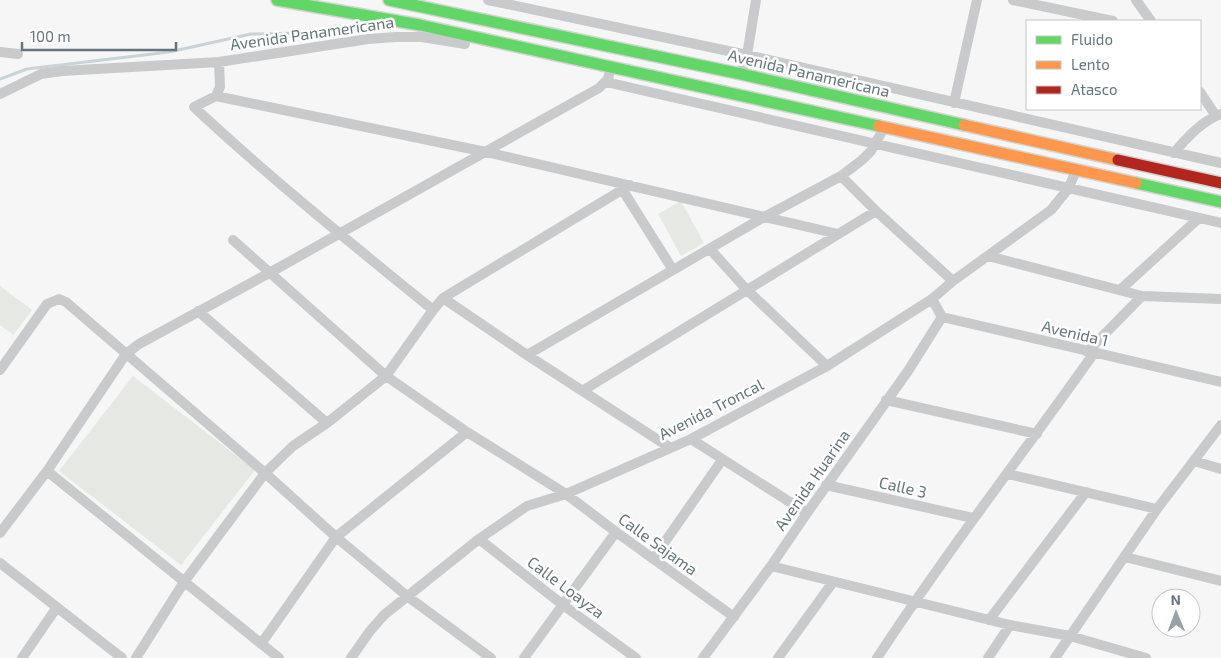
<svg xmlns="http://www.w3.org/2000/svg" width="1221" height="658" font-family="'Exo 2',sans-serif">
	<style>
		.green { fill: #e6e8e3 }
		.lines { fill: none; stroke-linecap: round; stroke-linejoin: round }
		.stream { stroke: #cad3d5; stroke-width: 3 }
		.fast-casing { stroke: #d2d3d3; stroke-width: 14 }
		.slow-casing { stroke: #d2d3d3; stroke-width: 14 }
		.jam-casing { stroke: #d2d3d3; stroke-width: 14 }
		.street { stroke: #c9cacb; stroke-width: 10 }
		.fast { stroke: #63d668; stroke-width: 11 }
		.slow { stroke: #ff974d; stroke-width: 11 }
		.jam { stroke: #b3261e; stroke-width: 11 }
		.labels { text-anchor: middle; stroke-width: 5; stroke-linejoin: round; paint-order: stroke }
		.street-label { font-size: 16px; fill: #64757e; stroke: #fff }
	</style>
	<rect width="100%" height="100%" fill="#f6f6f6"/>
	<path class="green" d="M681,201L704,243L681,256L658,214Z
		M0,286L32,310L13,335L0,325Z
		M133,376L255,470L181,565L59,471Z"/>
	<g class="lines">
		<path class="stream" d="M0,79L27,69L169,52L251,34L305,33L336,26"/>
		<defs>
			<path id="fast" d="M277,0L420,25L879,126
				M389,0L741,74L964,125
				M1136,183L1221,202"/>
			<path id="slow" d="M964,125L1118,160
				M879,126L1136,183"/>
			<path id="jam" d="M1118,160L1221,183"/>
		</defs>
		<use href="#fast" class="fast-casing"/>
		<use href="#slow" class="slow-casing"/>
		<use href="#jam" class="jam-casing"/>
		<path class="street" d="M488,0L747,55L1221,163
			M1013,0L1113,21
			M1136,0L1151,21
			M0,52L18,54
			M219,62L220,87L216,96L194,107C270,178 352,244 433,310
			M741,74L747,55L756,0
			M606,82L1221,223
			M1200,92L1216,116
			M0,94L41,74L62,71L219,62L368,39L396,37H422L465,44
			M216,96L486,152L838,234
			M954,103L977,0
			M1174,153C1187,137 1202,121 1221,114
			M841,176L876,211L953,281
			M622,189L673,270
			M233,240L386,376L467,432L566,494L616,532L734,617
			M710,249L746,289L827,366
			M988,256L1142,296L1221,299
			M1120,290L1199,218
			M443,298L527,355L669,447
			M932,299L942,317L1221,382
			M198,311L327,423
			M1087,352L1142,296
			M527,355L764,217L841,176L862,160L871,151L884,128
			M0,370L47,304L59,299L66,302L265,473L336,537L407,596L491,658
			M582,391L876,211
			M886,400L1037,434
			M691,439L807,513
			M1194,461L1221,469
			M47,471L279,658
			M1008,474L1157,509
			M826,485L973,518
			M0,533L47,471L126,354L139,344L271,272L599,88L608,79L611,68
			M479,539L563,605L636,658
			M1125,557L1221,581
			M653,559L722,460
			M0,563L122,658
			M771,566L1010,625L1070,636L1146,658
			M989,620L1086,492
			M261,644L336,537L467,432
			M22,658L57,607
			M136,658L184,582L265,473L293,446L327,423L386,376L433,310L443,298L630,185
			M351,658L370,631L384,615L479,539L527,506L566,494L691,439L827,366L932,299L953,281L1051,210L1068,189L1076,171
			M524,658L616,532
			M703,658L771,566L807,513L908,371L942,317
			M778,658L833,582
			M877,658C945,554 1022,455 1094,353
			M988,658L1010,625
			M1055,658L1157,509L1221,425"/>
		<use href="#fast" class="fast"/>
		<use href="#slow" class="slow"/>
		<use href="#jam" class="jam"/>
	</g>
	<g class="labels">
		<g class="street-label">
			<text transform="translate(312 33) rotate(-8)" y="6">Avenida Panamericana</text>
			<text transform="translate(809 73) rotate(13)" y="6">Avenida Panamericana</text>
			<text transform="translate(1075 333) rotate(13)" y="6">Avenida 1</text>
			<text transform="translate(711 409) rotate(-27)" y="6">Avenida Troncal</text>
			<text transform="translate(812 480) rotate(-55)" y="6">Avenida Huarina</text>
			<text transform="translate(903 487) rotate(13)" y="6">Calle 3</text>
			<text transform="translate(658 544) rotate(36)" y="6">Calle Sajama</text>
			<text transform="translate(566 587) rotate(37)" y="6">Calle Loayza</text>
		</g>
	</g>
	<rect x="1026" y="20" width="175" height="90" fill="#ffffff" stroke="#c1c8cb"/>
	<rect x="1036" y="36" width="25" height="8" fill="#63d668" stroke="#c1c8cb"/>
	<text x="1071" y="45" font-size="15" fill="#64757e">Fluido</text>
	<rect x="1036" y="61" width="25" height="8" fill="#ff974d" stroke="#c1c8cb"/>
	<text x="1071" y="70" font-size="15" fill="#64757e">Lento</text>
	<rect x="1036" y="86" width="25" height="8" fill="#b3261e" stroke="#c1c8cb"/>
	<text x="1071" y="95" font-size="15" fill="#64757e">Atasco</text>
	<g transform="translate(1176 613) rotate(359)"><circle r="24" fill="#ffffff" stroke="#c1c8cb"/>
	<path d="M0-4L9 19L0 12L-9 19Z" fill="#97a2a8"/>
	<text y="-8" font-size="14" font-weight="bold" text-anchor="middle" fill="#64757e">N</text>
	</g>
	<path d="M22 42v8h154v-8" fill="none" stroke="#64757e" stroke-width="2.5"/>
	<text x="30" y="42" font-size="15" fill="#64757e" stroke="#ffffff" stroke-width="4" paint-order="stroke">100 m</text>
</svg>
